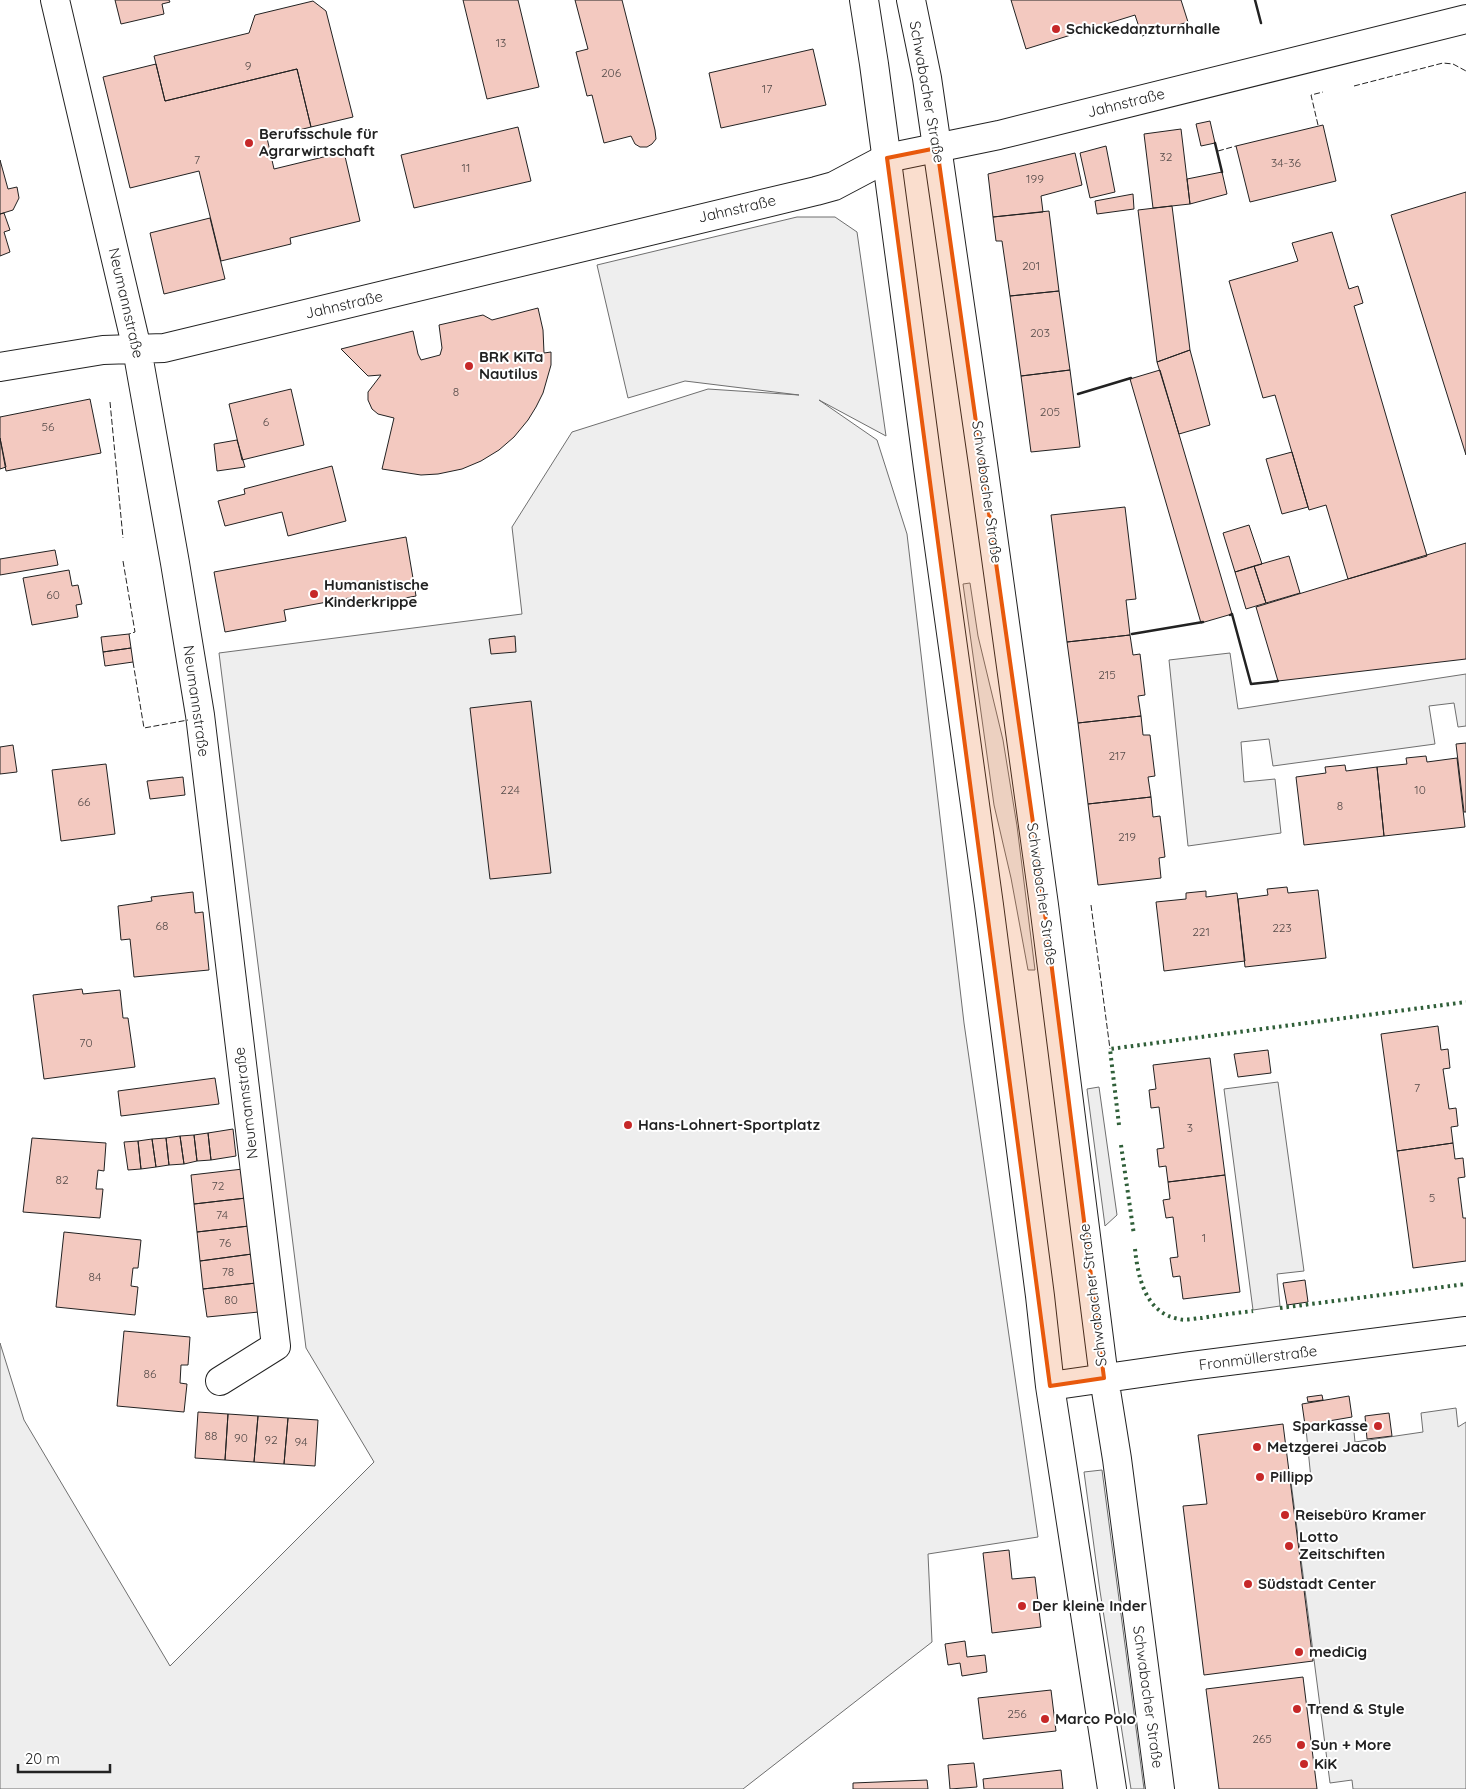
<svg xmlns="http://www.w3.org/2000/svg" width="1466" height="1789" font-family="Quicksand,sans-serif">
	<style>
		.green { fill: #eee; stroke: #6f6f6f }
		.parking { fill: #ededed; stroke: #6f6f6f }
		.building { fill: #f3c9c0; stroke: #222 }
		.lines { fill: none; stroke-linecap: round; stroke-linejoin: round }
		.street-casing { stroke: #222; stroke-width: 30 }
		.secondary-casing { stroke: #222; stroke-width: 30 }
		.street { stroke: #fff; stroke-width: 28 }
		.secondary { stroke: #fff; stroke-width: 28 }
		.hedge { stroke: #2f5e38; stroke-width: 4; stroke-dasharray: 2.5 4; stroke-linecap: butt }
		.fence { stroke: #222; stroke-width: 1; stroke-dasharray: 6 2.5; stroke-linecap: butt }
		.wall { stroke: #222; stroke-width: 2.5 }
		.marked { fill: #e8590c; fill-opacity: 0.2; stroke: #e8590c; stroke-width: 4; stroke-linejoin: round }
		.poi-dot { fill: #c62828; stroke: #fff; stroke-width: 2 }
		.labels { text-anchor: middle; stroke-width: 4; stroke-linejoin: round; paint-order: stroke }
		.number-label { font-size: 12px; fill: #564c4a }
		.poi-label { font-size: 15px; font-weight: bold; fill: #222; stroke: #fff; text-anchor: start }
		.street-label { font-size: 15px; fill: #222; stroke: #fff }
	</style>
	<rect width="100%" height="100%" fill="#fff"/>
	<path class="green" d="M797,217H835L857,232L886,436L819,400L877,440L907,534L964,1023L1038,1537L928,1554L932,1642L743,1789H0V1343L24,1420L170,1666L374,1462L306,1348L219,653L522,614L512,527L572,432L708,389L799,395L685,381L628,398L597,265Z
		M970,583L978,636L1003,740L1017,826L1035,970H1028L1011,878L994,805L963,584Z
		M1102,1470L1144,1789H1131L1100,1591L1084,1472Z"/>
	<path class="parking" d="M1230,653L1238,709L1466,674V726L1458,727L1454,703L1429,706L1435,744L1273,766L1269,739L1241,742L1244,782L1275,779L1281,833L1188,846L1169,660Z
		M1278,1082L1304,1271L1277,1274L1280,1306L1253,1310L1224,1089Z
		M1099,1087L1117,1215L1105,1226L1087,1089Z
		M1456,1408L1458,1427L1466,1422V1789H1353L1352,1780L1330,1783L1291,1482L1311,1479L1306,1429L1353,1422L1355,1442L1423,1432L1421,1413Z"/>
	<path class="building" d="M115,0H169L170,2L162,4L164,14L121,24Z
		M463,0H518L539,87L487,99Z
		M575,0H622L655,130L656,139L652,144L647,147H640L635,144L631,136L604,143L592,95L587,96L576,52L588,49Z
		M1011,0H1181L1188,22L1142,36L1135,15L1026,49Z
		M313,1L326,11L353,117L311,127L297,69L165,101L154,56L249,33L255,15Z
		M813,49L826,105L721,128L709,73Z
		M156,64L165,101L297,69L311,127L267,138L274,169L344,152L360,221L290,238L291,244L221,261L199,171L130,188L103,77Z
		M1210,121L1215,143L1201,146L1196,124Z
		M1323,125L1336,181L1250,202L1236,146Z
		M518,127L531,181L414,208L401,155Z
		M1181,129L1190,204L1153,208L1144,134Z
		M1106,146L1115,192L1090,198L1080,153Z
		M1075,153L1082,185L1041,196L1043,212L993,217L988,174Z
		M0,160L8,189L17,187L19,198L13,210L0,214Z
		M1222,172L1227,194L1190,204L1187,179Z
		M1466,192V455L1391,215Z
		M1133,194L1134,209L1097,214L1095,201Z
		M1172,206L1190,350L1157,362L1138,210Z
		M1049,211L1059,291L1010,296L1002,241H996L993,217Z
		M4,213L10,230L4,232L10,252L0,256V214Z
		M210,218L225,279L164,294L150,233Z
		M1332,232L1349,289L1358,286L1363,303L1354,306L1427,556L1348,579L1326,505L1309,510L1275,395L1263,398L1229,281L1298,261L1292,243Z
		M1059,291L1070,370L1021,376L1010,296Z
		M538,308L543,330L544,353L551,352V365L543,393L536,407L528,420L514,437L499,450L481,461L462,469L438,474L421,475L382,469L394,418L378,414L372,409L368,400V392L381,375L368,376L341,349L413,331L418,354L421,360L440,355L442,348L439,325L483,315L492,320Z
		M1190,350L1210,425L1179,434L1157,362Z
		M1070,370L1080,447L1031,452L1021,376Z
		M1160,370L1232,614L1201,623L1130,379Z
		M291,389L304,445L242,460L229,404Z
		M90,399L101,453L6,471L0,438V417Z
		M0,438L6,467L0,469Z
		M237,440L245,467L217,471L214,444Z
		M1292,452L1308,507L1282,514L1266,459Z
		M332,466L346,521L288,536L282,512L225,526L218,501L245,494L244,489Z
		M1125,507L1136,599L1126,600L1130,635L1067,642L1051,515Z
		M1249,525L1262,564L1235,572L1223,533Z
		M406,537L416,596L355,607L354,597L284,610L286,621L225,632L214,572Z
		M1466,543V659L1278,681L1256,607Z
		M55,550L58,565L0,575V559Z
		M1289,556L1300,593L1266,603L1254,566Z
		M1254,566L1266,603L1246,609L1235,572Z
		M69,570L72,586L78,585L82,604L76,605L78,617L32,625L23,578Z
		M129,634L131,648L103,652L101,637Z
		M1130,635L1133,655L1140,654L1145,695L1138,696L1141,716L1078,723L1067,642Z
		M515,636L516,652L491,654L489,639Z
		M131,648L133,662L105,666L103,652Z
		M531,701L551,873L490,879L470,708Z
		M1141,716L1143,735H1150L1155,776L1148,777L1151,797L1088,804L1078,723Z
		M1466,743V812H1464L1456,744Z
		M13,745L17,772L0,774V747Z
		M1426,756L1427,762L1457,758L1465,827L1384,836L1377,767L1407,764L1406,758Z
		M106,764L115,834L61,841L52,770Z
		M1345,765L1346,771L1377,767L1384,836L1304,845L1296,777L1326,773L1325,767Z
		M183,777L185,795L150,799L147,781Z
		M1151,797L1153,817L1160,816L1165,857L1159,858L1161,878L1098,885L1088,804Z
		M1287,887L1288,893L1318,890L1326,958L1245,967L1238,899L1268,895L1267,889Z
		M1206,891V897L1237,893L1245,961L1164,971L1156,902L1186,899V893Z
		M193,892L195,913L203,912L209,970L134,977L130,939L121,940L118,906L152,901L151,897Z
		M82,989L83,994L120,990L123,1018H128L135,1067L44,1079L33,995Z
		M1438,1026L1441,1050L1448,1049L1450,1068L1443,1069L1449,1109L1456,1108L1458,1126L1451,1127L1453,1143L1397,1151L1381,1034Z
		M1268,1050L1271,1073L1238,1077L1234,1054Z
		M1210,1058L1225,1175L1168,1182L1166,1166L1159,1167L1157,1149L1164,1148L1159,1107L1151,1108L1149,1090L1156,1089L1153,1065Z
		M215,1078L219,1104L121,1116L118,1091Z
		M233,1129L236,1156L211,1160L208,1133Z
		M208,1133L211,1160L197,1161L194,1135Z
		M194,1135L197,1161L184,1164L180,1136Z
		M180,1136L184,1164L169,1165L166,1138Z
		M32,1138L106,1143L104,1171L98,1170L96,1189H103L100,1218L23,1212Z
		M166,1138L169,1165L156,1167L152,1139Z
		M152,1139L156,1167L141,1169L138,1141Z
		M138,1141L141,1169L128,1170L124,1142Z
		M1453,1143L1455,1159L1463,1158L1465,1177L1458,1178L1463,1218H1466V1261L1413,1268L1397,1151Z
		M243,1169L246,1198L194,1204L191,1175Z
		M1225,1175L1240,1292L1183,1299L1180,1276L1173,1277L1170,1258L1178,1257L1173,1217L1166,1218L1163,1200L1170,1199L1168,1182Z
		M246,1198L249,1226L197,1232L194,1204Z
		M249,1226L252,1254L200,1261L197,1232Z
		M64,1232L141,1240L138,1268H133L131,1286L138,1287L135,1315L56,1307Z
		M252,1254L256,1283L203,1289L200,1261Z
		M1305,1280L1308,1302L1287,1305L1283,1283Z
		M256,1283L259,1312L207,1317L203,1289Z
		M124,1331L190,1337L188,1365H181L180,1383L187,1384L184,1412L117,1406Z
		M1322,1395L1323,1400L1308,1402L1307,1397Z
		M1349,1396L1352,1417L1305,1425L1302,1404Z
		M198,1412L228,1414L225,1460L195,1458Z
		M1389,1413L1392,1436L1367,1439L1365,1416Z
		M228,1414L258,1416L254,1462L225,1460Z
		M258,1416L288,1418L284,1464L254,1462Z
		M288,1418L318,1420L315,1466L284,1464Z
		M1283,1424L1313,1661L1204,1675L1183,1506L1207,1504L1198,1435Z
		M1009,1550L1012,1579L1035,1577L1041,1627L992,1633L983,1553Z
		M965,1641L967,1657L985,1655L987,1672L962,1676L960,1663L948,1665L945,1644Z
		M1303,1677L1317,1789H1219L1206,1689Z
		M1051,1690L1056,1731L983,1739L978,1698Z
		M974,1763L977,1787L950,1789L948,1765Z
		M1061,1770L1063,1789H984L983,1779Z
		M927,1780L928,1789H853V1783Z"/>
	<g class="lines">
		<defs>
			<path id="street" d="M55,0L137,349L175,563L200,715L276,1346L220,1381
				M0,367L103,350L164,348L816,191L834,186L887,158L999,135L1466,19"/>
			<path id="secondary" d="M864,0L874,64L928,468L989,905L1040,1296L1050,1386L1112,1789
				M911,0L927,78L983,464L1044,905L1104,1378L1117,1459L1160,1789
				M1050,1386L1190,1366L1466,1331"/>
		</defs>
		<use href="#street" class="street-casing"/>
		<use href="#secondary" class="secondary-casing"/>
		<use href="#street" class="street"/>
		<use href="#secondary" class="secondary"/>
		<path class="hedge" d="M1119,1125L1110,1049L1466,1002
			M1121,1145L1134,1235
			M1135,1249C1138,1277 1145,1313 1179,1319C1186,1321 1195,1318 1202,1318C1219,1315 1236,1313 1253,1311
			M1280,1308L1466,1284"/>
		<path class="fence" d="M1354,86L1443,63L1453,64L1466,71
			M1318,125L1311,95L1323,92
			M1218,151L1236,146
			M110,402L123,538
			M123,561L135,632L129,634
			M133,662L144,728L188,720
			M1091,905L1110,1049"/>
		<path class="wall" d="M1255,0L1261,23
			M1215,143L1222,172
			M1078,394L1131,378
			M1230,615L1232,614L1251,684L1278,681
			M1132,634L1203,622"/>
	</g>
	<path class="marked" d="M937,148L1037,851L1104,1378L1050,1386L887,158Z"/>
	<g class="poi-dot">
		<circle cx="1056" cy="29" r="5"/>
		<circle cx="249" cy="143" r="5"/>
		<circle cx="469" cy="366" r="5"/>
		<circle cx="314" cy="594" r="5"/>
		<circle cx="628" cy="1125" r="5"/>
		<circle cx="1378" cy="1426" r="5"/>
		<circle cx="1257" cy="1447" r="5"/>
		<circle cx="1260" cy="1477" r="5"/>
		<circle cx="1285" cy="1515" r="5"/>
		<circle cx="1289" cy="1546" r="5"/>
		<circle cx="1248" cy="1584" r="5"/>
		<circle cx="1022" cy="1606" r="5"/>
		<circle cx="1299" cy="1652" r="5"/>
		<circle cx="1297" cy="1709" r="5"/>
		<circle cx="1045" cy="1719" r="5"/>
		<circle cx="1301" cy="1745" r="5"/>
		<circle cx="1304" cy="1764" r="5"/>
	</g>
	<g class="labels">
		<g class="number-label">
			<text x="501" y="47">13</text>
			<text x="248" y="70">9</text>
			<text x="611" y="77">206</text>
			<text x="767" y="93">17</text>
			<text x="1166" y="161">32</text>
			<text x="197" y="164">7</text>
			<text x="1286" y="167">34-36</text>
			<text x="466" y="172">11</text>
			<text x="1035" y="183">199</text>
			<text x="1031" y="270">201</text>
			<text x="1040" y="337">203</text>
			<text x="456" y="396">8</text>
			<text x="1050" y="416">205</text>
			<text x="266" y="426">6</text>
			<text x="48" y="431">56</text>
			<text x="53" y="599">60</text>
			<text x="1107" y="679">215</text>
			<text x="1117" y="760">217</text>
			<text x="510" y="794">224</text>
			<text x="1420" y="794">10</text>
			<text x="84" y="806">66</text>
			<text x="1340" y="810">8</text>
			<text x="1127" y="841">219</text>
			<text x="162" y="930">68</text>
			<text x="1282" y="932">223</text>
			<text x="1201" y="936">221</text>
			<text x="86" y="1047">70</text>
			<text x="1417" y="1092">7</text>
			<text x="1190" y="1132">3</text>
			<text x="62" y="1184">82</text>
			<text x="218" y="1190">72</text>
			<text x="1432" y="1202">5</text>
			<text x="222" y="1219">74</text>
			<text x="1204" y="1242">1</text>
			<text x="225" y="1247">76</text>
			<text x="228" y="1276">78</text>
			<text x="95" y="1281">84</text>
			<text x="231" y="1304">80</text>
			<text x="150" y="1378">86</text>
			<text x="211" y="1440">88</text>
			<text x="241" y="1442">90</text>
			<text x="271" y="1444">92</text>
			<text x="301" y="1446">94</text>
			<text x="1017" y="1718">256</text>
			<text x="1262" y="1743">265</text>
		</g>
		<g class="poi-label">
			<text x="1066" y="34">Schickedanzturnhalle</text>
			<text x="259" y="139">Berufsschule für<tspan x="259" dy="17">Agrarwirtschaft</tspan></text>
			<text x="479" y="362">BRK KiTa<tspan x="479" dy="17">Nautilus</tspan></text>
			<text x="324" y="590">Humanistische<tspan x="324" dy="17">Kinderkrippe</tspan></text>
			<text x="638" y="1130">Hans-Lohnert-Sportplatz</text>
			<text x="1368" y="1431" text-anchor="end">Sparkasse</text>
			<text x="1267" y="1452">Metzgerei Jacob</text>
			<text x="1270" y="1482">Pillipp</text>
			<text x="1295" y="1520">Reisebüro Kramer</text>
			<text x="1299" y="1542">Lotto<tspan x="1299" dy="17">Zeitschiften</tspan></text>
			<text x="1258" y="1589">Südstadt Center</text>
			<text x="1032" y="1611">Der kleine Inder</text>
			<text x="1309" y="1657">mediCig</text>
			<text x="1307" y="1714">Trend &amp; Style</text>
			<text x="1055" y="1724">Marco Polo</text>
			<text x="1311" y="1750">Sun + More</text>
			<text x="1314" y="1769">KiK</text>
		</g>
		<g class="street-label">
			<text transform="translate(927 92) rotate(80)" y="5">Schwabacher Straße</text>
			<text transform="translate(1126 103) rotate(-14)" y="5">Jahnstraße</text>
			<text transform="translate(737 209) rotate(-13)" y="5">Jahnstraße</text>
			<text transform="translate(126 303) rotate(77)" y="5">Neumannstraße</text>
			<text transform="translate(344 305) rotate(-13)" y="5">Jahnstraße</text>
			<text transform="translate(987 492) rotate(82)" y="5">Schwabacher Straße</text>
			<text transform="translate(196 701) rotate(82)" y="5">Neumannstraße</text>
			<text transform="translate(1042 894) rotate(82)" y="5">Schwabacher Straße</text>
			<text transform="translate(246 1103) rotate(-97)" y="5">Neumannstraße</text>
			<text transform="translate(1093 1295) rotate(-97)" y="5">Schwabacher Straße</text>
			<text transform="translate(1258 1358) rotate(-7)" y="5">Fronmüllerstraße</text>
			<text transform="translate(1148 1697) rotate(82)" y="5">Schwabacher Straße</text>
		</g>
	</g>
	<path d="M18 1764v8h92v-8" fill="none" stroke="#222222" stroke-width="2.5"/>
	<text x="25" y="1764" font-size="15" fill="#222222" stroke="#ffffff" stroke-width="4" paint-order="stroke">20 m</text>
</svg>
